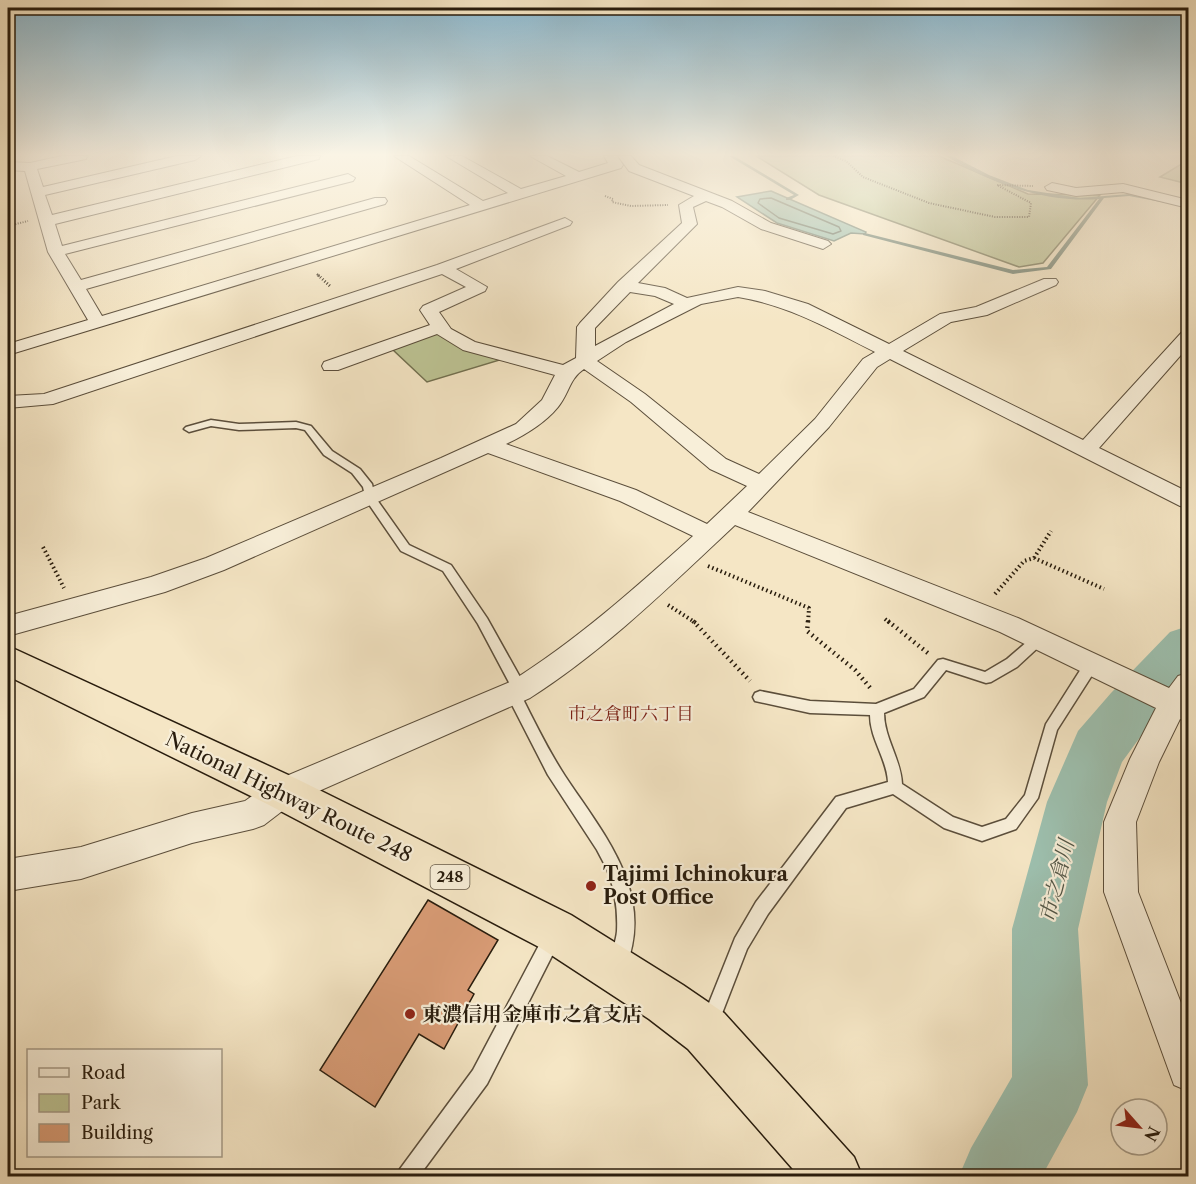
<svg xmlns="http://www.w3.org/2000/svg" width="1196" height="1184" font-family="'Libre Caslon Text','Noto Serif JP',serif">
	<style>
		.green { fill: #bdc494; stroke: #727050; stroke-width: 1.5 }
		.water { fill: #9dc0af; stroke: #6e7e6e; stroke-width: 1.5 }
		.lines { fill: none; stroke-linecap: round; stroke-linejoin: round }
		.shore { stroke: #626e5e; stroke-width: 1.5 }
		.stream { fill: #6e7e6e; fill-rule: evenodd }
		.river { fill: #9dc0af; fill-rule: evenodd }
		.building { fill: #d99c76; stroke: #281c0d; stroke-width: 1.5 }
		.service-casing { stroke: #5b4e3b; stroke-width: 3 }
		.minor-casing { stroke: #5b4e3b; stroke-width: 2 }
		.trunk-casing { stroke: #281c0d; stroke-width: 3 }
		.path-far3 { stroke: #281c0d; stroke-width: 2; stroke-dasharray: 1 1.5; stroke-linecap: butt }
		.path-far2 { stroke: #281c0d; stroke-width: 3; stroke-dasharray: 1 2; stroke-linecap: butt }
		.path-far1 { stroke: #281c0d; stroke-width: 4; stroke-dasharray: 1.5 3; stroke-linecap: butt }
		.path { stroke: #281c0d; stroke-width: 4.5; stroke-dasharray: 1.5 4; stroke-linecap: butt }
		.service { fill: #f8efd9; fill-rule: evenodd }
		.minor { fill: #f8efd9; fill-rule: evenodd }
		.trunk { fill: #f5e6c5; fill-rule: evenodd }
		.poi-dot { fill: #8f2418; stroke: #f8efd9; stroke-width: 2 }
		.labels { text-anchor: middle; stroke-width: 4.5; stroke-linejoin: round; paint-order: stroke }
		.shield { fill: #f8efd9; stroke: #665b4a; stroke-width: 1.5 }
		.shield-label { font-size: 15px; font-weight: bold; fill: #281c0d }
		.neighbourhood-label { font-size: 18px; fill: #7a1f14; stroke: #f8efd9 }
		.near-street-label { font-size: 20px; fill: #281c0d; stroke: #f8efd9 }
		.near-poi-label { font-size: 20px; font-weight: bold; fill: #281c0d; stroke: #f8efd9; text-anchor: start }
		.near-water-label { font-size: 21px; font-style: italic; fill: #515546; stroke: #f8efd9 }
	</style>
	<rect width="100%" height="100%" fill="#f5e6c5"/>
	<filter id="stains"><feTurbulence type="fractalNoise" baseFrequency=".00333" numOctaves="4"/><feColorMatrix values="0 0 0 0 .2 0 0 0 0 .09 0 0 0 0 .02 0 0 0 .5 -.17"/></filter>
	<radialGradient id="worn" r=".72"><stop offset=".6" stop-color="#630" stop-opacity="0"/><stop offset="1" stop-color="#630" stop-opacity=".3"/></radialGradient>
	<path class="green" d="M756,156H939L1028,194L1100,195L1043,263L1019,267L819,195Z
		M1188,160V184L1160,177Z
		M436,332L503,359L427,382L392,349Z"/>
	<path class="water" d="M771,191L866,232L865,234L851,233L834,241L777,223L737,197Z"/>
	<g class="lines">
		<path class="shore" d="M771,198L839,227L841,231L833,234L779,218L758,203L760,199Z"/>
		<path class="stream" d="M729,156H734L799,195L790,200H786V198L794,195Z
			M946,156H952L989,175L1028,190L1080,198L1129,194L1188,205V207L1129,196L1104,198L1051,269L1013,274L863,235V233H865L1013,270L1047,267L1099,199C1046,203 991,184 946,156Z"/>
		<path class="river" d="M1188,626V680L1149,725L1122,762L1107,802L1078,929L1088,1085L1077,1112L1042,1176H959L971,1148L1012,1077V929L1047,802L1078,731L1111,693L1170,632Z"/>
	</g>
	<path class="building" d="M428,900L498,940L468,990L474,994L444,1049L419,1034L375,1107L320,1070Z"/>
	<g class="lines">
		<defs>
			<path id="service" d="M211,420L239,424L296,422L311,426L332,451L360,469L372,484L375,497L409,545L451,565L487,618L525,686L527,690L525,694L521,695C535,723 548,750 565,776C604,835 656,893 625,969L619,972L613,969C608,957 616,944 617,931C618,909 615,890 607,869L597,850L548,775L506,693L508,689L512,688L478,624L443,571L401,551L366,500L363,487L352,473L324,455L305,430L296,428L239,430L211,426L189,432L184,429L186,427Z
				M1039,634L1043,635L1045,639L1043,643L1017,667L991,682L986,683L946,670L924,697L884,713C884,738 901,759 902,784L953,817L982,827L1006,819L1025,795L1046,724L1086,661L1091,660L1096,661L1098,665L1096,669L1057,730L1038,798L1016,829L982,841L944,828L893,794L846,808L768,914L747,949L716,1029L710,1032L704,1029L701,1023L735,938L756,902L836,797L888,782C887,759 870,739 870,715L810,713L755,701L753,697L755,693L760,691L810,701L876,704L914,689L938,660L943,659L985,672L1007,659L1035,635Z
				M552,930L558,932L560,938L558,944L487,1084L419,1176H397L400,1169L473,1070L546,932Z"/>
			<path id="minor" d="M62,156H87L86,159L37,169L43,187L177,156H201L195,160L45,195L52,215L297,156H320L319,159L55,224L62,246L348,174L355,178L353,181L65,254L81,280L375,198H385L387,201L385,204L86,289L102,316L470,205L394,156H409L483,201L508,193L446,156H462L521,189L566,176L530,156H547L579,172L608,163L604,156H617L623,165L621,168L8,355V344L88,320L48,252L25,171L8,170V162L30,163Z
				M618,156H631L639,165L732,201L771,223L828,241L831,244L823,249L761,229L722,207L706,201L693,207L697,224L638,283L665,288L687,298L738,287L765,291L808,304L889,344L940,314L976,307L1044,279H1056L1058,282L1056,285L987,315L951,322L903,351L1083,440L1182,332L1188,331V347L1099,448L1188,492V508L1180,506L890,359L877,367L829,427L748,512L1018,618L1169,688L1178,676L1188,673V722L1180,719L1159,762L1136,822L1138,892L1188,1021V1091L1174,1085L1104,892V822L1130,759L1156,708L1000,632L735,525C670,586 605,650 530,698L294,802L264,825L253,829L192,843L81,879L8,891V859L81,847L192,813L245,801L272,782L510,682C576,641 635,588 693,536L620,501L488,453L224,570L165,592L8,636V616L151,577L206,558L441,458L516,424L542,400L555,375L463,350L437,334L338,370H324L322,366L324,362L430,325L420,310L423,306L466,287L442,274L53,404L8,408V396L44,394L437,265L565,218L572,222L570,225L456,269L487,287L485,291L439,312L451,329L475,342L563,365L576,358L577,327L580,323L618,282L682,223L679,205L694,196L629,171ZM630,292L655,296L674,304L595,346V328ZM738,297C788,305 830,329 875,352L863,359L815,419L759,474L726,459L645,394L597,361L626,342L701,304ZM584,369L631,402L710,469L747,486L707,524L636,490L506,444C525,435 544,424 558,407C569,394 569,379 584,369Z
				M1052,183L1076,188L1123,184L1188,200V208L1123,192L1076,196L1047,190L1045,187Z"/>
			<path id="trunk" d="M8,646L297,779L571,915L683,985L724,1013L854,1157L862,1176H799L688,1049L649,1019L539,947L269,805L8,676Z"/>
		</defs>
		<use href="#service" class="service-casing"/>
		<use href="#minor" class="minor-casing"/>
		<use href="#trunk" class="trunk-casing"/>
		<path class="path-far3" d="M833,156L846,161L863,177L929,203L995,217H1029L1031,203L997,185L1033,186
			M605,196L613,199L612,202L631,206L668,205
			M8,226L28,221
			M317,274L320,277"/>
		<path class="path-far2" d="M318,275L331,287"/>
		<path class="path-far1" d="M43,547L64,588
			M1034,558L1051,531
			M708,566L809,608L808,623
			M995,594L1024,561L1034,558L1104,589
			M668,605L696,623
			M885,619L890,623"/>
		<path class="path" d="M693,621L750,681
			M808,621L807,631L855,670L872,690
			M888,621L929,654"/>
		<use href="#service" class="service"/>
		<use href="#minor" class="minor"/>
		<use href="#trunk" class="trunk"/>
	</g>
	<linearGradient id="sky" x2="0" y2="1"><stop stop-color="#8ab9d1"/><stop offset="0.48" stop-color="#faf4e5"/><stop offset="1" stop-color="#faf4e5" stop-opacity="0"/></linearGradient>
	<rect width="1196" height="322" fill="url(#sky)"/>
	<g class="poi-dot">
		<circle cx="591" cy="886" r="6"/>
		<circle cx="410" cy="1014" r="6"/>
	</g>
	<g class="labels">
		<rect class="shield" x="430.5" y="865" width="39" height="24" rx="4.5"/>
		<g class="shield-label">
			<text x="450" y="882">248</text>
		</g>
		<g class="neighbourhood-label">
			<text x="631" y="720">市之倉町六丁目</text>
		</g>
		<g class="near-street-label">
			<text transform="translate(289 797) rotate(26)" y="7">National Highway Route 248</text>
		</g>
		<g class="near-poi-label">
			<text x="603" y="881">Tajimi Ichinokura<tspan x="603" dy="23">Post Office</tspan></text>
			<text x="422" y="1021">東濃信用金庫市之倉支店</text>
		</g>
		<g class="near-water-label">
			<text transform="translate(1057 881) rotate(-76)" y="7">市之倉川</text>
		</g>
	</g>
	<rect width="1196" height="1184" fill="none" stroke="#f5e6c5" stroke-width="30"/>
	<rect x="9" y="9" width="1178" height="1166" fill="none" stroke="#281c0d" stroke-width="3"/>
	<rect x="15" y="15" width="1166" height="1154" fill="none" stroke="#281c0d" stroke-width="1.5"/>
	<rect x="27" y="1049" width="195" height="108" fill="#f8efd9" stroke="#a59b87" stroke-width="1.5"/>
	<rect x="39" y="1068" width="30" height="9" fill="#f8efd9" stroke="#a59b87" stroke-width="1.5"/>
	<text x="81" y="1079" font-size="18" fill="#281c0d">Road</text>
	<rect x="39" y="1094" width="30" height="18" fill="#bdc494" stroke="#a59b87" stroke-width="1.5"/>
	<text x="81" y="1109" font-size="18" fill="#281c0d">Park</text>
	<rect x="39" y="1124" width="30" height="18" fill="#d99c76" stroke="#a59b87" stroke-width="1.5"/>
	<text x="81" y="1139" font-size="18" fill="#281c0d">Building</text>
	<g transform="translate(1139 1127) rotate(118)"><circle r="28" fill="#f8efd9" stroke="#a59b87" stroke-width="1.5"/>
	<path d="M0-4.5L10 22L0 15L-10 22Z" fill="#8f2418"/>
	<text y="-9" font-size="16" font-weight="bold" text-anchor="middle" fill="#281c0d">N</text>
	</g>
	<rect width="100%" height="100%" filter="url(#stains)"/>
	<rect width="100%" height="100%" fill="url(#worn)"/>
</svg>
